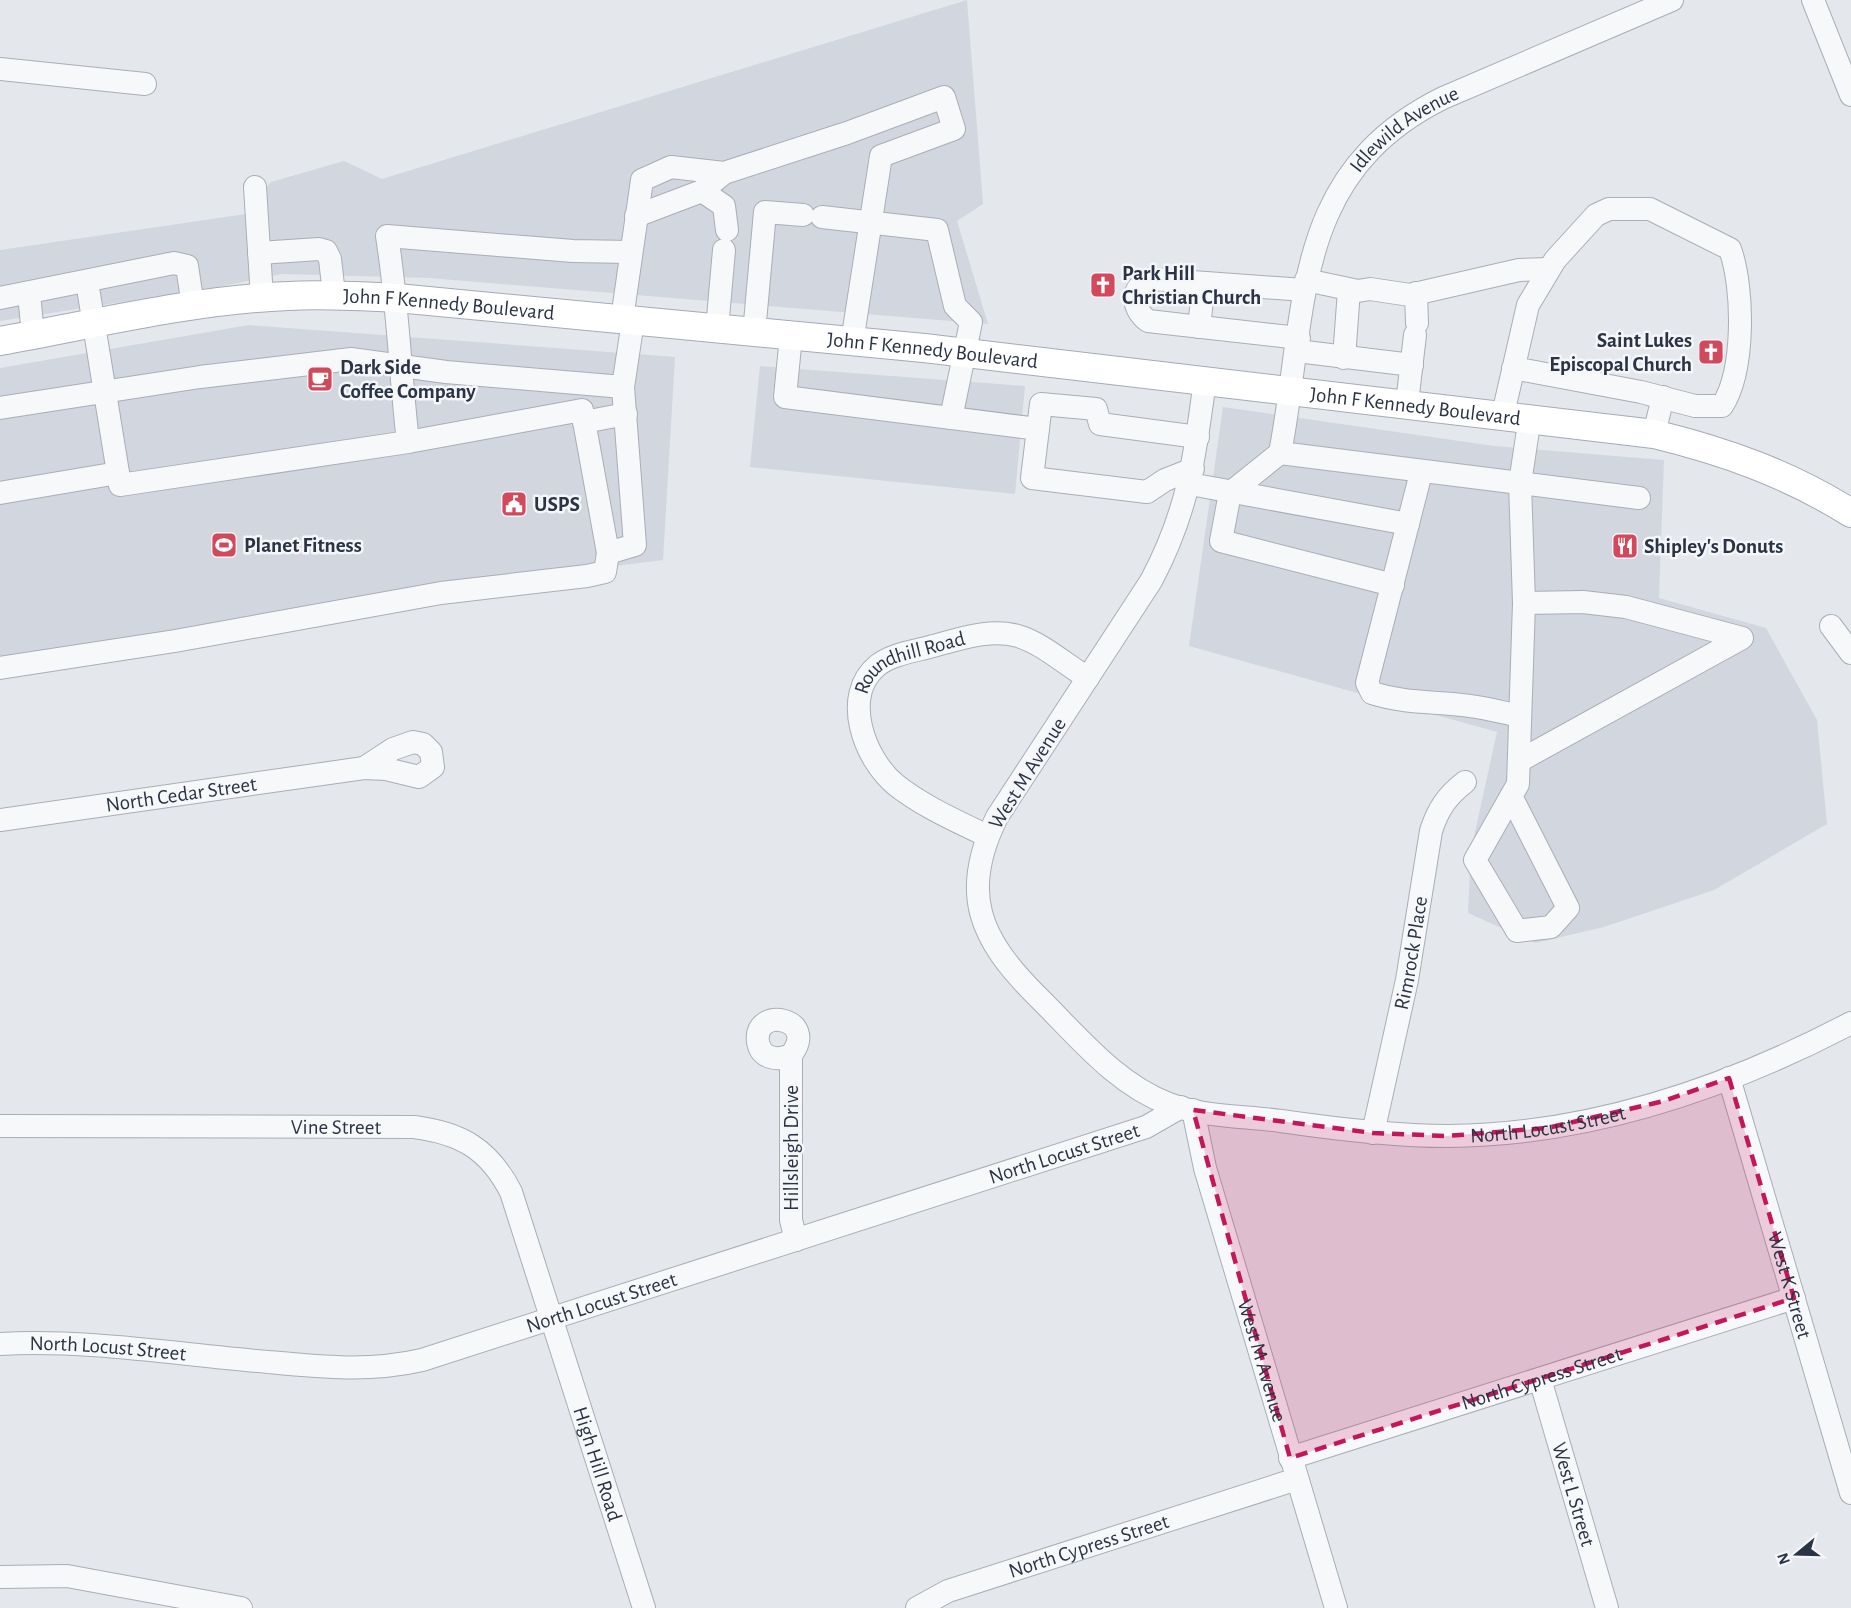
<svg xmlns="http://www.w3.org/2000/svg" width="1851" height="1608" font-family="'Alegreya Sans',sans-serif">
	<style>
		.built { fill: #d2d6de }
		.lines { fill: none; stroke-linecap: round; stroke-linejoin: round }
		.minor-casing { stroke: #a9aeb7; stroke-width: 24 }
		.major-casing { stroke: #a3abb8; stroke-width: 30 }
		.minor { stroke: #f7f8fa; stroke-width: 22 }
		.major { stroke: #fff; stroke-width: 28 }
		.marked { fill: #c2185b; fill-opacity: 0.2; stroke: #c2185b; stroke-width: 4.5; stroke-dasharray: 12 8; stroke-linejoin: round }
		.labels { text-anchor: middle; stroke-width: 5; stroke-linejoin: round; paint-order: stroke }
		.street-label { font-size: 21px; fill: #2b3445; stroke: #f4f6f9 }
		.poi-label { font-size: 21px; font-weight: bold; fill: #2b3445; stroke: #f4f6f9; text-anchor: start }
	</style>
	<rect width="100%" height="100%" fill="#e4e7ec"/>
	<path class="built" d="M967,0L983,204L957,221L988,324L429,278L282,274L218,287L0,321V250L246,214L271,182L344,161L382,179Z
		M249,325L675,357L663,560L591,569L0,676V368Z
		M760,366L1025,386L1015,494L750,467Z
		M1223,407L1494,446L1664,460L1659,598L1766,628L1817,720L1827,824L1714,890L1604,927L1535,943L1468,913L1471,850L1497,732L1189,646Z"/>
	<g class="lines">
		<defs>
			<g id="minor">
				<path d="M1813,0L1851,95"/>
				<path d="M0,69L145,84"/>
				<path d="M255,187L262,298"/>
				<path d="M702,191L724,206L727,230"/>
				<path d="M636,216L702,191L724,173"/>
				<path d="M822,217L937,230L955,306L971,322L951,418"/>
				<path d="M259,253L319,249L326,251L330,259L334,294"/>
				<path d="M1306,280L1358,291L1370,289L1410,295L1519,270L1549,269"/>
				<path d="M87,282L120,485L408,442C400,373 398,305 387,236L573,251L630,252"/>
				<path d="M1416,293L1417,323"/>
				<path d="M29,294L33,335"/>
				<path d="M0,298L174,263L187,266L193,306"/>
				<path d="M622,319L642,180L671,167L724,173L847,133L944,97L954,129L881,156L852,342"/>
				<path d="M1199,327L1204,283"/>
				<path d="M717,329L724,250"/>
				<path d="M754,333L765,212L803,215"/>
				<path d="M791,336L785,397L1038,429"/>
				<path d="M1299,338L1148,321C1132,309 1129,287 1151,279L1304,290"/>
				<path d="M1297,351L1412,365"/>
				<path d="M1344,358L1349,290"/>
				<path id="s1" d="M1205,380C1195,457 1188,512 1151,581L997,817C959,893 980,939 1036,995C1076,1034 1115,1084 1169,1104C1203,1117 1245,1116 1281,1121C1336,1129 1392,1136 1448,1136C1589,1135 1727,1088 1851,1023"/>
				<path d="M1407,403L1415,335"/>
				<path d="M0,408L200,377L351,359L446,372L623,387L633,321"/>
				<path d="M1503,414L1528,305L1555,260L1596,215L1609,209H1650L1730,249C1744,288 1745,371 1722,406H1695L1641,392L1513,368"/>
				<path d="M584,422L626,414"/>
				<path d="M1654,434L1663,397"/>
				<path d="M408,442L582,410L608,553L635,545L623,387"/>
				<path d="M1280,453L1520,483L1530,417"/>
				<path d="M1193,469L1165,480L1147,492L1032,478L1041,404L1096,409L1100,424L1198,437"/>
				<path d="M1421,473L1367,683L1372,693C1406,704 1435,701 1470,706C1487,708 1504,713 1520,716"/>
				<path d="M1190,484L1408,524"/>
				<path d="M0,493L118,473"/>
				<path id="s2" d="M1393,585L1221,541L1230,493L1280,453C1308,309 1290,174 1443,98L1672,0"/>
				<path d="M1831,626L1851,653"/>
				<path d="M0,668L175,641L441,593L587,576L605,572L608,553"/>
				<path d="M413,742L423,744L431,752L433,767L419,777L386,769L364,768L393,749Z"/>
				<path d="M1519,761L1742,638L1626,607L1583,602L1524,603"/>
				<path d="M1511,796L1568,908L1551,927L1517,931L1475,860L1518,784L1524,603L1520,483L1639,498"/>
				<path id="s3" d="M0,820L364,768"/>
				<path id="s4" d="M987,836C957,821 924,807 896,785C865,760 840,696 878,665C892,654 916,651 933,646C960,639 990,628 1018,636C1042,643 1066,665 1088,678"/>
				<path d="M791,1055C778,1061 761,1059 758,1042C753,1005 820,1018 791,1055V1220L796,1240"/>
				<path id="s5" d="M1729,1078L1851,1493"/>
				<path id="s6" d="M1193,1110L1205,1168L1336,1608"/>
				<path id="s7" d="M0,1126L414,1127C461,1133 489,1149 511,1192L644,1608"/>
				<path id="s8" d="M1373,1133L1407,980L1431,831C1438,809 1447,796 1465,782"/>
				<path id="s9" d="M0,1344C86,1339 182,1355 268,1362C321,1367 370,1372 422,1360L1146,1127L1181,1107"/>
				<path id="s10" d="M1540,1379L1607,1608"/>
				<path id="s11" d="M1290,1458L1794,1298"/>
				<path d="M0,1577L67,1576L241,1608"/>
				<path id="s12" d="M917,1608L948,1591L1297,1479"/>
			</g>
			<g id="major">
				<path id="s13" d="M0,341C95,324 191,300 288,296C324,294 360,296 397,298L924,348L1654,434C1724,451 1789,474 1851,513"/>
			</g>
		</defs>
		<use href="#minor" class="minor-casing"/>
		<use href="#major" class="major-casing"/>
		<use href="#minor" class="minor"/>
		<use href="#major" class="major"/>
	</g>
	<path class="marked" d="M1729,1078L1794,1298L1290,1458L1193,1110L1373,1133L1447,1136L1547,1128L1664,1101Z"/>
	<defs>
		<symbol id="church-square" viewBox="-11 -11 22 22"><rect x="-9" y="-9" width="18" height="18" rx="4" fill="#d1495b" stroke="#f4f6f9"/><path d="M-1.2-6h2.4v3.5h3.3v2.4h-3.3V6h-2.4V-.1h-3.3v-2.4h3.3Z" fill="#fff"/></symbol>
		<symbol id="cafe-square" viewBox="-11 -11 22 22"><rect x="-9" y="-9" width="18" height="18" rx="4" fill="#d1495b" stroke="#f4f6f9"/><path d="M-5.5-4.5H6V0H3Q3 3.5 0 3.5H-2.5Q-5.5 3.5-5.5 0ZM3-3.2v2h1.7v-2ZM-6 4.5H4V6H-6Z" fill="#fff"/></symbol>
		<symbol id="civic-square" viewBox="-11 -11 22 22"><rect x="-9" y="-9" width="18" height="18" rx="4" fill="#d1495b" stroke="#f4f6f9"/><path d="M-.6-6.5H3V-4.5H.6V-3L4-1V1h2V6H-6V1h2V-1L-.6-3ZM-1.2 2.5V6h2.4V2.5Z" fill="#fff"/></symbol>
		<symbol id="stadium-square" viewBox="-11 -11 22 22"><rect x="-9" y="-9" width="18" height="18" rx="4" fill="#d1495b" stroke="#f4f6f9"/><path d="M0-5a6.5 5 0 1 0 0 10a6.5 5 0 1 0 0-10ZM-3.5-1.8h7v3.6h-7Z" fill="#fff"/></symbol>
		<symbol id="restaurant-square" viewBox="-11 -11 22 22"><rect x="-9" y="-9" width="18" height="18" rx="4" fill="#d1495b" stroke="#f4f6f9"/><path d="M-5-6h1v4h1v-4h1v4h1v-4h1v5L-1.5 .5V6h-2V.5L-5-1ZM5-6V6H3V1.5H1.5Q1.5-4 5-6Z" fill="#fff"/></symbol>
	</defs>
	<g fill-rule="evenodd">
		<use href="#church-square" x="1088" y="270" width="30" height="30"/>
		<use href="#church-square" x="1696" y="337" width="30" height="30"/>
		<use href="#cafe-square" x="305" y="364" width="30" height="30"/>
		<use href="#civic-square" x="499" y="489" width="30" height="30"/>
		<use href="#stadium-square" x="209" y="530" width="30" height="30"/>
		<use href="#restaurant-square" x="1610" y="531" width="30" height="30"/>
	</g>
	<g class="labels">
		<g class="street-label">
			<text dy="7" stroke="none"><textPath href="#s2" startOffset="652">Idlewild Avenue</textPath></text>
			<text dy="7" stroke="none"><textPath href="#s13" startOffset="453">John F Kennedy Boulevard</textPath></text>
			<text dy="7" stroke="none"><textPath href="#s13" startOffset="939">John F Kennedy Boulevard</textPath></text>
			<text dy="7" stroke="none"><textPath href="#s13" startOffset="1425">John F Kennedy Boulevard</textPath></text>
			<text dy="7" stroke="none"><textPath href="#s4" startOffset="270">Roundhill Road</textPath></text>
			<text transform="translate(1027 773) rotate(-58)" y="7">West M Avenue</text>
			<text dy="7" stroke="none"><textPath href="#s3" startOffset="183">North Cedar Street</textPath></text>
			<text dy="7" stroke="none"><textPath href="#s8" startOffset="184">Rimrock Place</textPath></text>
			<text dy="7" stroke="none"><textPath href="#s1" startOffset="1246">North Locust Street</textPath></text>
			<text dy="7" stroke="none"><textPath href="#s7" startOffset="336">Vine Street</textPath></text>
			<text transform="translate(791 1148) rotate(-90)" y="7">Hillsleigh Drive</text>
			<text dy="7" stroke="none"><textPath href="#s9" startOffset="1098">North Locust Street</textPath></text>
			<text dy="7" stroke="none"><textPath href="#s5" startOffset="216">West K Street</textPath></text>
			<text dy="7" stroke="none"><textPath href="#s9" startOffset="612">North Locust Street</textPath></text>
			<text dy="7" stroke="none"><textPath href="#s9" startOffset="108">North Locust Street</textPath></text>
			<text dy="7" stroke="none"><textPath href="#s6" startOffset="260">West M Avenue</textPath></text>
			<text dy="7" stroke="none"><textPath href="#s11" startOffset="264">North Cypress Street</textPath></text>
			<text dy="7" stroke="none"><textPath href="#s7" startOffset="822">High Hill Road</textPath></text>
			<text dy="7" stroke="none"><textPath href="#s10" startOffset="120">West L Street</textPath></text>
			<text dy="7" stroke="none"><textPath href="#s12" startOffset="183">North Cypress Street</textPath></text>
		</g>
		<g class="poi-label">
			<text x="1122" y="280">Park Hill<tspan x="1122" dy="24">Christian Church</tspan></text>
			<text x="1692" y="347" text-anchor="end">Saint Lukes<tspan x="1692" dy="24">Episcopal Church</tspan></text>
			<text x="340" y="374">Dark Side<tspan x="340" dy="24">Coffee Company</tspan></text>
			<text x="534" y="511">USPS</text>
			<text x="244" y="552">Planet Fitness</text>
			<text x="1644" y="553">Shipley's Donuts</text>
		</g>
	</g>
	<g transform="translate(1797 1554) rotate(251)" stroke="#f4f6f9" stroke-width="4.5" paint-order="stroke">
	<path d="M0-4.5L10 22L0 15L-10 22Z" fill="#2b3445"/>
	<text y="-9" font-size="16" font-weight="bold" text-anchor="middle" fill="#2b3445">N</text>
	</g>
</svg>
